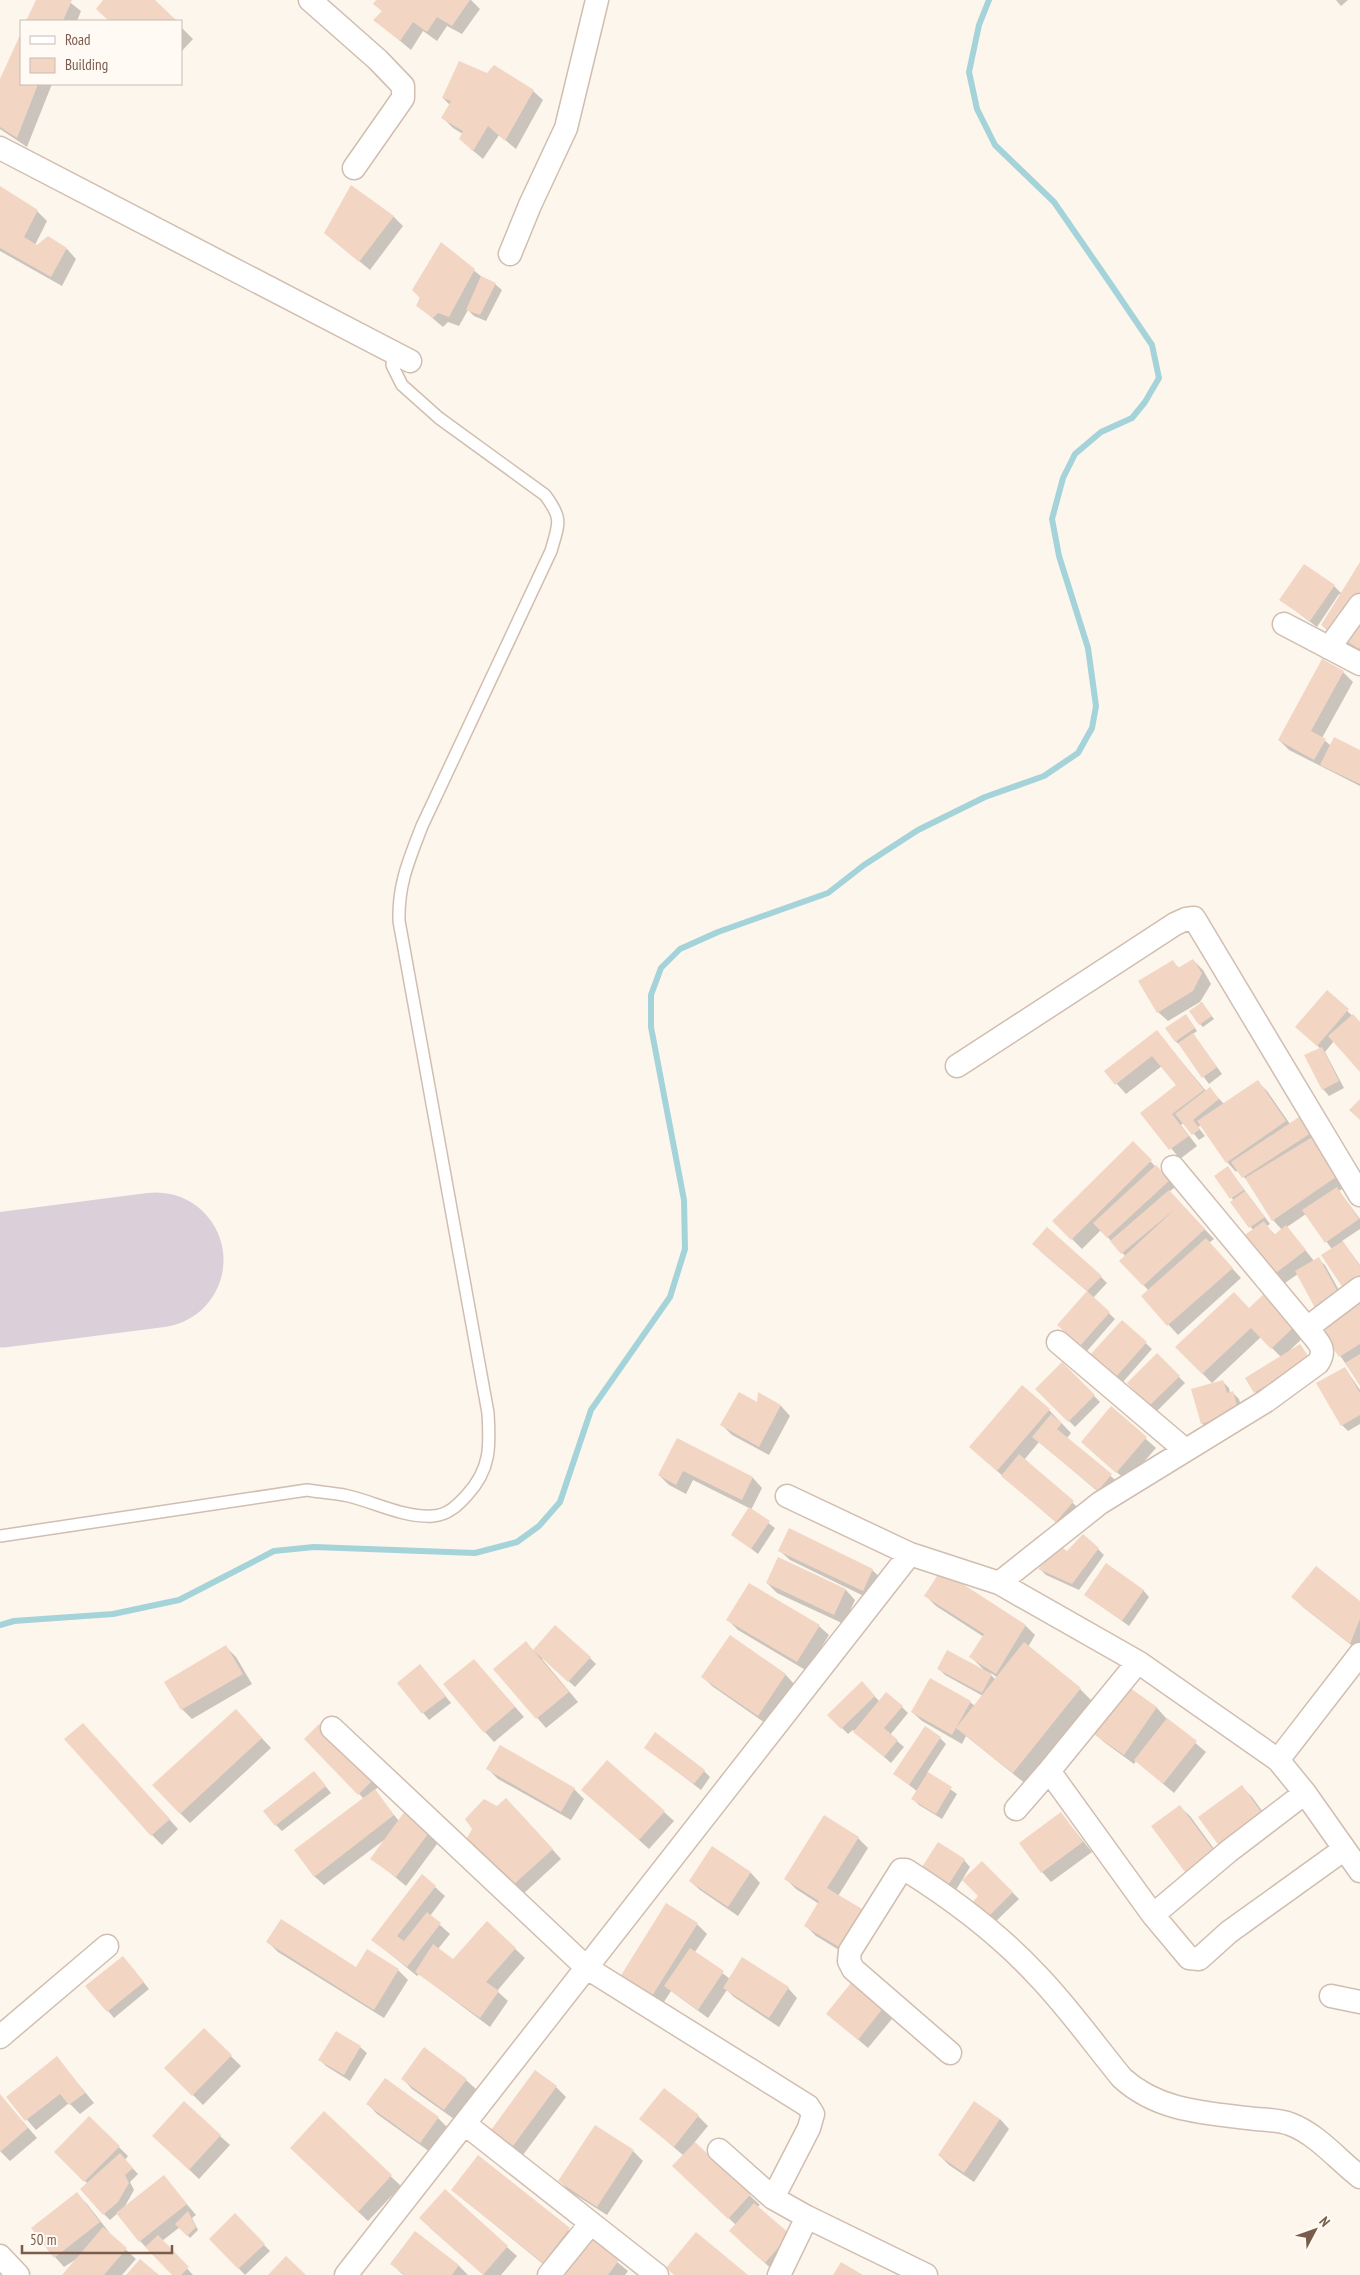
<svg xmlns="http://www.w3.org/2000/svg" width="1360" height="2275" font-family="'PT Sans Narrow',sans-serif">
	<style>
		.shadow { fill: #0003; fill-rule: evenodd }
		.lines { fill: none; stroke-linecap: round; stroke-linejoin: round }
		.stream { stroke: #a5d3da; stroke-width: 6 }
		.runway { stroke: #dbcfda; stroke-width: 135 }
		.building { fill: #f3d5c3 }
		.lane-casing { stroke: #d1beb0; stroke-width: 14 }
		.street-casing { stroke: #d1beb0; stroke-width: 25 }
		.lane { stroke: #fff; stroke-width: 11 }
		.street { stroke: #fff; stroke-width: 22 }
	</style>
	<rect width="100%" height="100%" fill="#fdf6ec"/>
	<path class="shadow" d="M38,0H67L81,11L77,21H28Z
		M104,0H153L175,21H110L98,8Z
		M378,0H471L480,9L462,34L447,26L437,41L423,31L411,50L375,20L383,12L375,4Z
		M1336,0H1348L1341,6Z
		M181,27L193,39L181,52Z
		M21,36V84H52L27,147L0,129V82Z
		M533,91L543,100L516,149L499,135L483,159L471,149L463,134L453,128L443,118L450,105L443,98Z
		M351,187L394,217L403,226L370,270L325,233Z
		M0,190L37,211L47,221L35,245L67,249L76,259L62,286L0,251Z
		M441,244L482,277L495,284L502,290L486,321L474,316L468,310L459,326L448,322L443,327L417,305Z
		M1360,564V652L1332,635L1322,625L1341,595L1339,594L1317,627L1281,600L1334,586L1342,594Z
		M1343,672L1353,682L1322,738L1331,746L1360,751V786L1289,750L1279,740Z
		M1193,960L1203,970L1211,984L1200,1002L1214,1019L1203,1027L1200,1024V1002L1168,1021L1158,1012L1173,962L1179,968Z
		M1327,992L1360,1023V1070L1334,1041L1325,1052L1344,1088L1329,1096L1323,1089L1321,1049L1303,1033Z
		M1188,1018L1197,1031L1193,1034L1222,1074L1209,1084L1179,1044L1176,1042Z
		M1157,1032L1206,1091L1210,1089L1224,1104L1257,1081L1267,1091L1290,1124L1304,1115L1348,1185L1339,1191L1360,1219V1229L1342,1241L1360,1265V1287L1306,1214L1287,1227L1314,1261L1318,1259L1325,1265L1345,1301L1298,1274L1282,1285L1253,1230L1232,1202L1234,1201L1216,1176L1228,1168L1270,1224L1267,1226L1275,1235L1282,1230L1273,1220L1249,1183L1238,1170L1236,1172L1227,1162L1201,1125L1198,1127L1205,1136L1199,1140L1184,1122L1181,1125L1197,1146L1180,1159L1142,1113L1177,1086L1162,1066L1126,1094L1106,1072Z
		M1133,1143L1175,1187L1169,1192L1214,1239L1209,1243L1241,1278L1178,1335L1143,1297L1149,1291L1121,1261L1126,1257L1101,1230L1082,1249L1054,1221Z
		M1040,1251L1101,1277L1107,1283L1093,1298L1115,1319L1087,1351L1059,1325L1088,1292Z
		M1266,1293L1306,1335L1289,1351L1300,1345L1315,1366L1261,1399L1246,1378L1281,1357L1261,1337L1212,1383L1202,1373L1249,1309Z
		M1360,1301V1384L1320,1327Z
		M1122,1321L1152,1349L1122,1383L1098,1361Z
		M1157,1355L1185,1383L1156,1412L1128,1383Z
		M1062,1363L1100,1402L1075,1427L1037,1389Z
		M1345,1368L1360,1390V1424L1348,1431L1342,1425Z
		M1223,1382L1229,1388L1230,1393H1233L1239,1399L1245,1420L1208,1430L1202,1423Z
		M759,1394L781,1406L790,1416L769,1455L732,1435L722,1425L758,1404Z
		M1111,1408L1156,1448L1127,1481L1092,1451Z
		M1049,1410L1071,1433L1067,1438L1121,1485L1108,1500L1039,1442L1024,1460L1083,1512L1066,1531L981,1457Z
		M677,1440L753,1478L762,1488L751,1510L775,1528L758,1554L732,1534L749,1508L693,1480L686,1494L669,1485L659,1475Z
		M1098,1549L1104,1555L1079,1590L1046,1575L1040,1569L1067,1553Z
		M780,1551L872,1570L882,1579L872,1600L790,1560Z
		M779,1559L846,1590L855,1600L844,1624L777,1593L767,1583Z
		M1143,1590L1149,1597L1129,1626L1086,1595Z
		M926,1596L1026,1626L1035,1635L1028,1647L1080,1689L1093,1702L1027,1785L966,1736L962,1744L922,1721L912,1712L970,1702L975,1706L983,1696L945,1675L939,1669L985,1671L971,1657L984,1637L936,1606ZM991,1673L998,1678L996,1680L990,1674Z
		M1293,1597L1360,1602V1652L1303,1607Z
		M728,1620L819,1626L829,1635L807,1671L738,1630Z
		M730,1637L786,1675L795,1685L768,1725L712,1686L702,1676Z
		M526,1643L534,1651L590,1658L596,1664L575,1687L543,1658L542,1659L578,1702L546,1728L495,1669Z
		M226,1647L236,1657L252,1684L192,1719L182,1709Z
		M474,1660L524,1717L494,1742L485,1732Z
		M426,1672L451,1703L429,1720L399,1683Z
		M862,1683L879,1701L902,1707L908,1713L890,1735L904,1747L891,1763L853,1730L848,1734L829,1715Z
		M1126,1686L1157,1708L1166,1718L1206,1752L1174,1793L1136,1761L1134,1764L1104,1742L1094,1733Z
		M245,1720L271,1748L190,1823L180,1813Z
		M319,1725L378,1787L374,1791L399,1821L405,1812L440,1840L406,1886L372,1858L384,1840L324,1885L314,1876L364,1799L306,1739Z
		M92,1734L178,1829L162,1845L152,1835Z
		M940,1738L946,1744L927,1773L957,1794L942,1819L919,1805L913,1799L918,1792L895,1774Z
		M645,1747L704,1771L710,1777L701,1790Z
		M488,1769L574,1789L584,1799L571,1820L498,1779Z
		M314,1772L331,1793L282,1831L276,1825Z
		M1242,1787L1252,1797L1273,1826L1231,1856Z
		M583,1790L664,1812L674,1821L649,1849Z
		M498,1807L516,1809L561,1859L522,1895L513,1885Z
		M1180,1807L1190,1816L1223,1861L1196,1881L1186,1871L1153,1826Z
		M1061,1814L1092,1852L1051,1882L1042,1872Z
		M858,1838L868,1848L838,1896L861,1910L871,1920L849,1956L816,1936L806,1926L819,1904L796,1889L786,1879Z
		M712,1848L751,1873L760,1883L738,1916L700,1890L690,1881Z
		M964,1860L970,1867L956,1890L930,1873Z
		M982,1862L1019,1899L993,1924L980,1896Z
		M435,1887L445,1896L430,1916L450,1934L438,1949L454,1960L487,1923L525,1958L497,1991L508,2001L490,2027L419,1974L417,1976L373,1940Z
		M697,1924L707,1934L695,1952L730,1979L788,1988L797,1998L779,2027L734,1997L727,1990L708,2018L671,1991L662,2005L632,1986Z
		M268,1942L357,1969L398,1970L408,1980L384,2018L278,1952Z
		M129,1964L149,1989L114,2018L87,1986Z
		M855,1979L896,2014L868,2048L828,2014Z
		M204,2030L241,2066L203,2105L166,2068Z
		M360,2047L367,2053L350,2081L326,2066L320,2060Z
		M57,2058L94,2103L80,2114L69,2103L36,2130L7,2097Z
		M403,2079L466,2080L476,2089L454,2119L412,2089Z
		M556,2087L566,2097L523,2155L493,2130Z
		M0,2095L37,2138L10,2161L0,2151Z
		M368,2104L438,2118L448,2128L430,2152L377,2114Z
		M324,2113L401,2186L368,2221L301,2158Z
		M698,2116L708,2126L694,2143L760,2205L757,2207L789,2235L775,2272L740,2241L736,2225L684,2176V2156L641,2119Z
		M89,2118L128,2156L125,2160L138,2174L130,2182L134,2190L124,2208L164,2177L196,2215L192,2218L198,2230L190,2238L180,2227L162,2241L193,2275H173L140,2241L118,2213L110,2220L104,2214L88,2184L55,2152Z
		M1000,2119L1009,2129L974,2182L949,2165L939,2155Z
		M220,2136L230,2145L199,2179L164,2146Z
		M633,2151L643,2161L607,2215L569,2191L560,2181Z
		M479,2157L579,2239L553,2272L452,2190Z
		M445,2191L517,2256L501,2275H484L430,2228Z
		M77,2194L87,2204L109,2232L108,2233L136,2259L122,2275H63L78,2258L64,2267L55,2257Z
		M235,2215L270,2251L245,2275L211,2239Z
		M415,2232L459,2266L468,2275H404L401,2273L391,2263Z
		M592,2241L628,2271L625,2275H566Z"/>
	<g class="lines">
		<path class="stream" d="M0,1625L14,1621L113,1614L179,1600L274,1551L314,1547L475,1553L517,1542L539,1526L560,1502L591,1410L670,1297L685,1249L684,1200L651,1027V995L661,968L680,949L718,932L828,893L864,865L918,830L985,797L1044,776L1078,753L1092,728L1096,706L1088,648L1059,556L1052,519L1063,478L1075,454L1101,432L1132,418L1145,402L1159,378L1152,345L1110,283L1054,202L995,145L977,109L969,72L979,25L989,0"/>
		<path class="runway" d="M0,1280L156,1260"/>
	</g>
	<path class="building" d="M36,0H72L63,21H26Z
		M103,0H155L177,21H109L96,9Z
		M376,0H470L452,26L437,17L427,32L413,22L400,41L373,20L382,11L373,4Z
		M21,33V84H38L17,138L0,127V79Z
		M459,61L487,73L494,65L534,90L505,141L488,126L473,151L459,139L463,131L441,118L451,101L442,98Z
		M351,185L394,216L359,262L324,233Z
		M0,186L38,210L24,237L37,245L48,236L67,248L51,277L0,248Z
		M441,242L475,269L449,317L438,313L433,318L416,306L420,298L412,290Z
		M481,276L496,283L480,315L466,310Z
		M1360,562V647L1359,649L1321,625Z
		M1304,564L1335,585L1310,621L1279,600Z
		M1322,659L1344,671L1311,731L1326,739L1314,760L1278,740Z
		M1334,737L1360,750V784L1320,765Z
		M1193,959L1202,973L1193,991L1157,1013L1138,981L1173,960L1178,968Z
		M1327,990L1349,1009L1317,1046L1295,1027Z
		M1202,1002L1212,1016L1199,1025L1189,1011Z
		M1186,1014L1195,1028L1175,1042L1165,1028Z
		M1353,1014L1360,1022V1072L1328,1036Z
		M1157,1030L1204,1090L1172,1114L1189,1136L1169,1150L1140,1113L1176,1085L1152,1056L1115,1085L1104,1071Z
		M1193,1033L1217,1067L1202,1078L1178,1043Z
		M1322,1047L1339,1081L1322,1090L1304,1055Z
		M1258,1080L1286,1121L1226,1163L1197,1121Z
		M1210,1087L1219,1099L1193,1120L1200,1129L1192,1135L1175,1114Z
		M1360,1099V1120L1349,1110Z
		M1305,1113L1314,1131L1242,1178L1231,1162Z
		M1314,1136L1339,1175L1272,1221L1245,1178Z
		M1133,1141L1152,1160L1071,1240L1052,1221Z
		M1156,1165L1170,1180L1107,1238L1093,1223Z
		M1228,1166L1244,1190L1230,1199L1214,1176Z
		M1337,1187L1359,1219L1325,1243L1302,1210Z
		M1169,1190L1205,1229L1143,1286L1119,1261L1175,1209L1121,1254L1110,1241Z
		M1245,1191L1265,1217L1249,1228L1230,1202Z
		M1264,1221L1274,1235L1286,1225L1306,1250L1272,1276L1242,1237Z
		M1047,1227L1102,1276L1087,1291L1032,1244Z
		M1206,1238L1233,1268L1167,1326L1141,1296Z
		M1343,1241L1360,1266V1277L1343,1288L1321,1255Z
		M1319,1257L1339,1294L1315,1308L1295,1271Z
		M1087,1291L1110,1312L1080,1346L1057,1325Z
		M1234,1292L1249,1308L1266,1292L1297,1324L1271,1349L1251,1328L1202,1374L1175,1347Z
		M1360,1300V1344L1339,1357L1319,1327Z
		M1122,1320L1147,1342L1115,1378L1090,1355Z
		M1300,1344L1310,1359L1254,1393L1245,1378Z
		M1157,1353L1180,1376L1149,1406L1127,1383Z
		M1360,1354V1386L1345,1363Z
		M1062,1362L1095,1395L1068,1422L1035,1389Z
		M1345,1367L1360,1393V1415L1341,1426L1316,1383Z
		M1223,1380L1227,1393L1233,1391L1239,1413L1201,1424L1191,1389Z
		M1022,1385L1050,1409L997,1471L969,1447Z
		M739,1392L757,1402L758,1392L781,1405L759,1447L720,1425Z
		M1111,1406L1147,1437L1116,1473L1081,1442Z
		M1051,1414L1062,1423L1057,1429L1112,1474L1098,1491L1032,1437Z
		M677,1438L753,1477L742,1500L683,1471L676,1485L658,1475Z
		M1019,1454L1074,1501L1056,1522L1001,1476Z
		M749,1507L770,1521L751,1549L731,1535Z
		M789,1528L873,1569L863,1591L778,1551Z
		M1083,1534L1099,1548L1072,1584L1038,1569L1060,1546L1067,1551Z
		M778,1557L846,1589L834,1615L766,1583Z
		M1106,1563L1144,1590L1122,1621L1084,1595Z
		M1316,1566L1360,1601V1619L1350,1644L1291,1597Z
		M941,1570L1026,1625L996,1674L969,1657L984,1634L924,1596Z
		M749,1583L820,1625L797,1662L726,1620Z
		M555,1625L591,1657L568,1682L533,1650L569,1692L536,1719L493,1669L526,1641L533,1650Z
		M730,1635L786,1674L758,1716L701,1677Z
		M1024,1642L1081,1688L1013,1773L956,1728Z
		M226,1645L243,1674L181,1710L164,1682Z
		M947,1650L992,1674L982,1693L937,1669Z
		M474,1659L515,1707L484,1733L443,1684Z
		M420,1664L446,1696L422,1714L397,1683Z
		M930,1678L971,1701L952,1735L911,1712Z
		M862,1681L875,1696L841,1729L827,1715Z
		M1126,1685L1157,1707L1124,1755L1092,1733Z
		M886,1692L903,1706L884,1728L898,1740L884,1757L853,1732Z
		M236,1709L262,1738L180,1814L152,1785Z
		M1167,1718L1197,1741L1163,1784L1134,1760Z
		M83,1723L170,1819L151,1836L64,1739Z
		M319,1724L373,1780L358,1795L304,1739Z
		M925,1726L941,1737L909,1785L893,1774Z
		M655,1732L705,1770L694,1784L644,1748Z
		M500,1745L575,1788L561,1812L486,1769Z
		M607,1760L665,1811L639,1840L581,1790Z
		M314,1771L326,1786L275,1826L263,1811Z
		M928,1772L952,1787L936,1814L911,1799Z
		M1242,1785L1264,1816L1220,1847L1198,1817Z
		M375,1789L394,1815L314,1877L294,1850Z
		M506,1798L553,1849L512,1886L467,1838L472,1829L465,1819L484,1799L497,1806Z
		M1180,1805L1214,1851L1185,1872L1151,1826Z
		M405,1811L431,1830L396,1877L370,1859Z
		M1061,1812L1083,1842L1041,1873L1019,1843Z
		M824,1815L859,1837L827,1888L862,1909L839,1947L804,1926L819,1901L784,1879Z
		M938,1842L965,1859L949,1884L922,1867Z
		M712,1846L751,1872L728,1907L689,1881Z
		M982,1861L1013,1892L986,1919L971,1904L978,1896L962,1880Z
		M422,1874L436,1886L397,1936L404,1941L427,1912L441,1923L407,1967L371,1940Z
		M666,1903L698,1923L652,1996L620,1977Z
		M281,1919L356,1967L367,1949L399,1969L374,2010L266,1942Z
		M487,1921L516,1948L486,1982L499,1991L480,2018L415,1972L433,1944L453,1959Z
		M690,1948L724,1971L698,2010L664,1986Z
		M123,1956L144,1982L107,2012L85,1986Z
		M742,1957L789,1987L769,2018L723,1988Z
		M855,1978L887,2003L858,2040L826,2014Z
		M204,2028L232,2055L192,2096L164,2068Z
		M336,2031L361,2046L344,2075L318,2060Z
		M424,2047L467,2079L444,2110L401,2079Z
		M57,2056L85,2093L69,2105L60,2094L25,2121L6,2097Z
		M535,2070L557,2086L513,2146L491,2130Z
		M385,2078L439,2117L420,2143L366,2104Z
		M664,2088L699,2115L674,2147L639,2119Z
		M0,2094L28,2128L0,2152Z
		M184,2101L221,2135L189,2170L152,2136Z
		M974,2101L1000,2119L964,2173L938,2155Z
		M324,2111L392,2175L358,2212L290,2148Z
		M89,2116L120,2146L84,2182L54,2152Z
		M595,2125L634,2150L597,2207L558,2181Z
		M695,2142L751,2194L728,2219L672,2166Z
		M120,2153L133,2168L125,2175L129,2183L118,2202L103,2215L80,2189Z
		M478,2155L570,2228L543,2263L451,2190Z
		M164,2175L187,2204L139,2242L116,2213Z
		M445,2189L508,2246L483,2275L419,2218Z
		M77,2192L100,2222L54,2258L31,2228Z
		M754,2203L790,2234L765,2263L729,2231Z
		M188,2211L196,2227L187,2236L175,2224Z
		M235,2213L265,2244L238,2269L209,2239Z
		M103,2227L127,2248L104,2275H62Z
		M415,2231L459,2265L452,2275H405L390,2264Z
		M696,2232L748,2275H674L666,2268Z
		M158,2235L189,2267L181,2275H172L145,2247Z
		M592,2239L619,2260L608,2275H565Z
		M286,2256L306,2275H268Z
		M140,2259L159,2275H126Z
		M841,2262L863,2275H833Z"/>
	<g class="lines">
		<defs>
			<path id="lane" d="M0,1536L307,1490C319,1492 332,1493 344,1495C373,1501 403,1518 433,1516C448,1515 458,1505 467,1495C491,1469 490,1446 488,1413L399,921C398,884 409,860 422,826L551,551C559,523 563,519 545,495L439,418L402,385L392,365L394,353"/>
			<path id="street" d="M310,0L378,60L403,86V98L354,168
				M0,148L410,361
				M510,254L530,205L566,128L597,0
				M1284,624L1360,664
				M1329,648L1360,605
				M957,1066L1175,924L1186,919L1194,918L1360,1195
				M1307,1328L1360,1288
				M1058,1342L1184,1449
				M787,1496L910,1554L999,1583L1138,1662L1278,1760L1305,1793L1360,1871
				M999,1583L1100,1503L1266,1401L1318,1363C1328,1348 1317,1341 1307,1328L1173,1167
				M332,1728L587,1968L808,2106L813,2114L809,2128L773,2198
				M1278,1760L1360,1654
				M1049,1771L1153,1915L1189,1958L1199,1959L1229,1932L1343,1850
				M1016,1809L1049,1771L1138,1662
				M1153,1915L1229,1851L1305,1793
				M1331,1996L1360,2002
				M0,2037L107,1946
				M950,2053L853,1969L849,1961L850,1951L901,1870H906C954,1900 998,1933 1037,1975C1068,2007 1094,2044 1122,2078C1159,2112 1208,2113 1256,2119C1266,2120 1280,2120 1290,2124C1317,2134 1338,2160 1360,2177
				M465,2124L657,2275
				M719,2150L773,2198L807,2217L926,2275
				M0,2256L18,2275
				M346,2275L910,1554
				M549,2275L591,2223
				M779,2275L807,2217"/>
		</defs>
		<use href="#lane" class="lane-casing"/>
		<use href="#street" class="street-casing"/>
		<use href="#lane" class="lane"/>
		<use href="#street" class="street"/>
	</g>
	<rect x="20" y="20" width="162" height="65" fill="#fffaf3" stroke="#cabbb1"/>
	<rect x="30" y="36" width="25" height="8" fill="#ffffff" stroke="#cabbb1"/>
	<text x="65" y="45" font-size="15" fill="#7a5c4d">Road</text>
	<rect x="30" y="58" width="25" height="15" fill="#f3d5c3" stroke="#cabbb1"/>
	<text x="65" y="70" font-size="15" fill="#7a5c4d">Building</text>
	<g transform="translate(1315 2230) rotate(49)" stroke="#fffaf3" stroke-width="4" paint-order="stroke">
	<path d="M0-4L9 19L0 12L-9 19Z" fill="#7a5c4d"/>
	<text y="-8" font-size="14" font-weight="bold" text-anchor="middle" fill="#7a5c4d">N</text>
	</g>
	<path d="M22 2245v8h150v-8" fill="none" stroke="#7a5c4d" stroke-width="2.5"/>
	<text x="30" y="2245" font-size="15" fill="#7a5c4d" stroke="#fffaf3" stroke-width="4" paint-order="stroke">50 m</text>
</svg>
